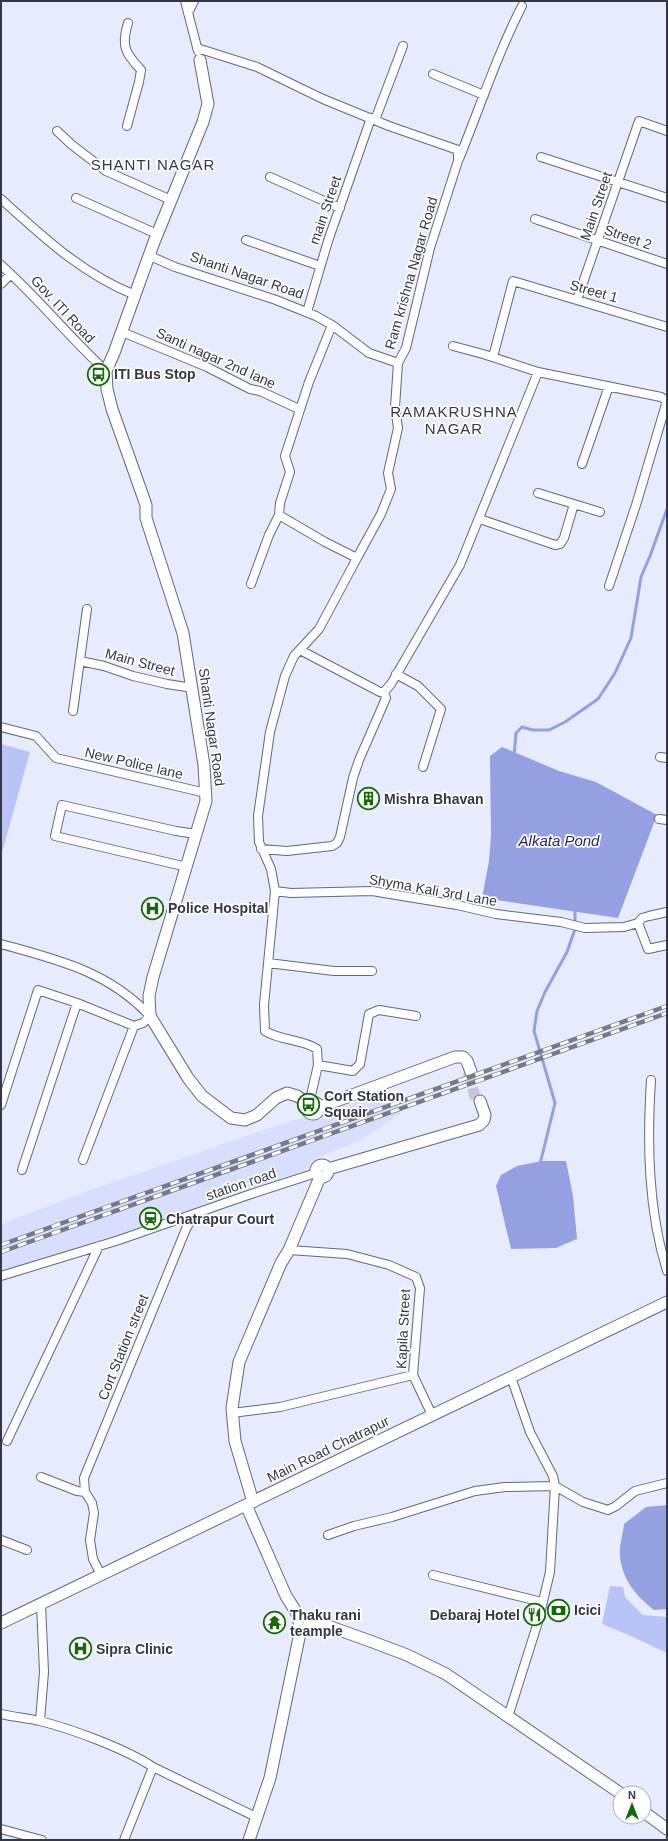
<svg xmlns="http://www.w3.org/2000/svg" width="668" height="1841" font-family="Helvetica,sans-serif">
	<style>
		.built { fill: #d8defd }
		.green { fill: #b8c3f7 }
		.water { fill: #94a0e1 }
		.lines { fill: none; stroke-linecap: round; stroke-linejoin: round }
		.stream { stroke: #94a0e1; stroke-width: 3 }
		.secondary-tunnel { stroke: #c3c7d8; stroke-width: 11; stroke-dasharray: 11 5.5; stroke-linecap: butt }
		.street-casing { stroke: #626782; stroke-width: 10 }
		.secondary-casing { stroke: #626782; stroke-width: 13 }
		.street { stroke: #fff; stroke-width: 8 }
		.secondary { stroke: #fff; stroke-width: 11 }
		.rail-casing { stroke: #767a88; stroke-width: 4.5 }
		.rail { stroke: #fff; stroke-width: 3; stroke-dasharray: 9; stroke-linecap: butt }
		.labels { text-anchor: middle; stroke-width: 3.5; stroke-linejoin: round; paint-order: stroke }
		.street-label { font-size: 14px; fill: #353844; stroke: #fff }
		.poi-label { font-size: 14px; font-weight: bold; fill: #353844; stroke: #fff; text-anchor: start }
		.neighbourhood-label { font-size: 15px; letter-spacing: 1px; fill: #353844; stroke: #fff }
		.water-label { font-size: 15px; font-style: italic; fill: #252671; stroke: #fff }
	</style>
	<rect width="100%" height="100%" fill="#e6ebfd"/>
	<path class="built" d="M395,1096L400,1114L359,1141L315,1159L309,1169L155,1224L1,1272V1224L93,1189L281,1124L363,1100Z"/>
	<path class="green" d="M1,744L30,752L1,856Z
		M610,1586L623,1587L625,1597L643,1615L667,1617V1653L633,1637L602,1624Z"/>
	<path class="water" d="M502,747L559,771L596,782L657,815L618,918L482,898L489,861L491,836L490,756Z
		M542,1161H566L573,1196L577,1239L556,1248L511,1249L496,1186L501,1175L517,1166Z
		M667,1505V1609L654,1610C636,1596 622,1579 620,1556C619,1546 623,1534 624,1524L646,1507Z"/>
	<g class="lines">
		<path class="stream" d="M514,755L516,733L522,727L533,730H549L565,722L598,699L615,673L631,638L641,577L650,556L667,509
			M540,1164L555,1103L534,1031L537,1011L545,992L567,952L575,929V908"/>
		<path class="secondary-tunnel" d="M468,1072L477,1103"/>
		<defs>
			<path id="street" d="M185,1L198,51
				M188,13L194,1
				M197,48L257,67L323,99L389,126L458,150V161L430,248L406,348L398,363
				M433,74L484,95
				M375,120L403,46
				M127,126L139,82L141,70C125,53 121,46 128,23
				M57,131L72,145L106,171L171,200
				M541,157L667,198
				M459,159C480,107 497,55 522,6
				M270,177L340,208
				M76,198L157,234
				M1,199C42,236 82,274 135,295
				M535,219L667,264
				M246,240L320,266
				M150,256L175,267L276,300L316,316L332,325L369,353L398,363L395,407L398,428L388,473L391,489L381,514L357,558
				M1,265C38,298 69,337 106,371
				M1,284L11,274
				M577,300L639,121L667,131
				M307,312L328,241L371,118
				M122,332L207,367L250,389L260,391L299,409
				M453,346L483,354L538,372L661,397L667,401L636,505L609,586
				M493,357L513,281L667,327
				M582,464L609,386
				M538,493L600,512
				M480,519L555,545L560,544L564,538L574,504
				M251,584L269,535L279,515
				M300,650L380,692H384L391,684L460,565L538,372
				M80,661L104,666L133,676L167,684L193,688
				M396,674L418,686L441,709L423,767
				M73,711L87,609
				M1,727L36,736L56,758L206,793
				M660,757L667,758
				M659,819L667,820
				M261,849L287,851L332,846L337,843L340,837L353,778L359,760L386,698L384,692
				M187,867L55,836L62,805L176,831L196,834
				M275,891L291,893L372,891L457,905L496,914L561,922L585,928L624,927L638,923L642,918L649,916L667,912
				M638,923L648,949L667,945
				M1,944C58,960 108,971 150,1016L143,1023L134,1026L77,1003L38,990L1,1105
				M268,963L334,971H372
				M318,1065L353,1071L360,1064L369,1014L379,1010L416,1016
				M651,1080C647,1143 648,1210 667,1271
				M309,1104L318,1065L317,1049C302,1039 281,1041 265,1031L264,1005L275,891L271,869L259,842L258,816L270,732L285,676L294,656L319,629L357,558L325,542L279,515L280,503L290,472L285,456L309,382L332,325
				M83,1160L134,1026
				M22,1170L77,1003
				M289,1250L347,1254L389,1265L416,1277L420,1288L413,1375L432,1415
				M1,1276L119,1240L251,1194L316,1173
				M232,1413L280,1407L413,1375
				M7,1441L99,1246
				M41,1477L77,1491L85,1492
				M328,1535L354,1526L392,1517L475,1491L505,1487L555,1486L583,1502L608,1510L616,1506L635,1491L667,1483
				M1,1540L27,1550
				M101,1575L93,1559L90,1540L94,1513L92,1503L85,1492L84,1478L186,1229L195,1214
				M433,1575L542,1602
				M297.5 1622a5.5 5.5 0 1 1 11 0a5.5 5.5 0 1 1-11 0Z
				M1,1714C14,1717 27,1718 40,1721C72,1729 126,1749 153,1767
				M508,1717L538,1622L550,1572L555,1486L553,1476L530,1432L511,1377
				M40,1721L44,1672L41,1604
				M1,1829L42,1840
				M124,1840L153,1767L256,1817"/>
			<path id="secondary" d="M200,60L208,104L203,122L154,242L114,353L106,371L107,389L112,409L146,505V518L183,633L204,765L206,801L153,977L149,996L150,1016L188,1078L202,1096L231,1118L245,1120L257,1115L276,1098L287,1093L297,1096L309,1104
				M307 1108a6 6 0 1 1 12 0a6 6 0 1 1-12 0Z
				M320,1107L455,1057H463L467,1061L471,1072
				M316 1171a6 6 0 1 1 12 0a6 6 0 1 1-12 0Z
				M328,1169L479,1125L484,1120L485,1115L480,1101
				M253,1502L235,1441L232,1408L239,1362L281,1263L289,1250L320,1177
				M246,1505L286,1596L300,1618
				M1,1623L667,1302
				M309,1624L328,1626L370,1641L407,1655L446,1674L620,1793
				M644,1812L667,1829
				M249,1840L270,1778L301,1628"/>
		</defs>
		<use href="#street" class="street-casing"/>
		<use href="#secondary" class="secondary-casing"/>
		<use href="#street" class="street"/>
		<use href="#secondary" class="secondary"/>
		<defs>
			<path id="rail" d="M1,1245L667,1006
				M1,1252L667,1013"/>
		</defs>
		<use href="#rail" class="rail-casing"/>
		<use href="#rail" class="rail"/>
	</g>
	<defs>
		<symbol id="bus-ring" viewBox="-11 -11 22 22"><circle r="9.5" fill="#fff" stroke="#16680a" stroke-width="1.5"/><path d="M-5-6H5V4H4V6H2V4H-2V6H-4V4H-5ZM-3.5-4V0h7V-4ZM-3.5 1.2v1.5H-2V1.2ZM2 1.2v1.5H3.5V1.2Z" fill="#16680a"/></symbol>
		<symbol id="building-ring" viewBox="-11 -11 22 22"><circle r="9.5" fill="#fff" stroke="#16680a" stroke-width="1.5"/><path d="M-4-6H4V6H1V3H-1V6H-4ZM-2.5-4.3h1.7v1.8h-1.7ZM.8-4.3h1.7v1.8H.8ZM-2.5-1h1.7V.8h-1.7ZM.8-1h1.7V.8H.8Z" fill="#16680a"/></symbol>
		<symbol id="hospital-ring" viewBox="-11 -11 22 22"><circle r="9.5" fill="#fff" stroke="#16680a" stroke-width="1.5"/><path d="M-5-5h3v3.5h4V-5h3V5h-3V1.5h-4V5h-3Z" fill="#16680a"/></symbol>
		<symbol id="station-ring" viewBox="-11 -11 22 22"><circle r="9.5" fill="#fff" stroke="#16680a" stroke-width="1.5"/><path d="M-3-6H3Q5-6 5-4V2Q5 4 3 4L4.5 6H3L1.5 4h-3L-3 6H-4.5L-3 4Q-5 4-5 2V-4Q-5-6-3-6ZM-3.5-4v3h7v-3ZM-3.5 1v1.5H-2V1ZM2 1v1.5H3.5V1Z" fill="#16680a"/></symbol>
		<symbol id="bank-ring" viewBox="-11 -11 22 22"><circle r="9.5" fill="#fff" stroke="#16680a" stroke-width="1.5"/><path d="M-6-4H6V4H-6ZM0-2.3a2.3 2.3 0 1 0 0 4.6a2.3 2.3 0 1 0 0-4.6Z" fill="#16680a"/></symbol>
		<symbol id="restaurant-ring" viewBox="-11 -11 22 22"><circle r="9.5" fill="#fff" stroke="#16680a" stroke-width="1.5"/><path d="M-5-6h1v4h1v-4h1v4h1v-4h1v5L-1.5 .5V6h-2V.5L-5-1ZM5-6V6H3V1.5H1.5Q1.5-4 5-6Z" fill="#16680a"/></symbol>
		<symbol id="temple-ring" viewBox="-11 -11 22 22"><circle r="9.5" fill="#fff" stroke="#16680a" stroke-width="1.5"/><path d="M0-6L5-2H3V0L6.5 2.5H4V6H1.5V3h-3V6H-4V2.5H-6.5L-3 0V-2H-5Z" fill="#16680a"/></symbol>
	</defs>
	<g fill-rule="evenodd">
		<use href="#bus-ring" x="86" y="362" width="25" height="25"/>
		<use href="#building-ring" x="356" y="786" width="25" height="25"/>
		<use href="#hospital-ring" x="140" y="896" width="25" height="25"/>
		<use href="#bus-ring" x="296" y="1092" width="25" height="25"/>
		<use href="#station-ring" x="138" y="1206" width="25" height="25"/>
		<use href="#bank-ring" x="546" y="1598" width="25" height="25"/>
		<use href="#restaurant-ring" x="522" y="1602" width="25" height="25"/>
		<use href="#temple-ring" x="262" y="1610" width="25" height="25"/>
		<use href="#hospital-ring" x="68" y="1636" width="25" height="25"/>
	</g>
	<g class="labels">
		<g class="street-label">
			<text transform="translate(596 206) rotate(-71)" y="5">Main Street</text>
			<text transform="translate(325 210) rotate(-71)" y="5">main Street</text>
			<text transform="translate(628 237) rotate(19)" y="5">Street 2</text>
			<text transform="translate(411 273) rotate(-74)" y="5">Ram krishna Nagar Road</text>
			<text transform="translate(247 275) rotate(19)" y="5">Shanti Nagar Road</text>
			<text transform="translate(594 291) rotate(16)" y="5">Street 1</text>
			<text transform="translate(63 309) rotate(47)" y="5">Gov. ITI Road</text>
			<text transform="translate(216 358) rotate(24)" y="5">Santi nagar 2nd lane</text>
			<text transform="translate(140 662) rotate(15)" y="5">Main Street</text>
			<text transform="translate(212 727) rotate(82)" y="5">Shanti Nagar Road</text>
			<text transform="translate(134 763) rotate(13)" y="5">New Police lane</text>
			<text transform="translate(433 890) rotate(10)" y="5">Shyma Kali 3rd Lane</text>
			<text transform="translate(241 1184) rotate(-19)" y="5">station road</text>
			<text transform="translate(403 1329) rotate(-87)" y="5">Kapila Street</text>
			<text transform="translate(123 1347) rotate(-68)" y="5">Cort Station street</text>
			<text transform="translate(328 1449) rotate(-26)" y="5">Main Road Chatrapur</text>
		</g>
		<g class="poi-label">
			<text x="114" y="379">ITI Bus Stop</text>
			<text x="384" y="804">Mishra Bhavan</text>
			<text x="168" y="913">Police Hospital</text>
			<text x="324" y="1101">Cort Station<tspan x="324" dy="16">Squair</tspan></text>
			<text x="166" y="1224">Chatrapur Court</text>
			<text x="574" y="1615">Icici</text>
			<text x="290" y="1620">Thaku rani<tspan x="290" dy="16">teample</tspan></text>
			<text x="520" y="1620" text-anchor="end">Debaraj Hotel</text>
			<text x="96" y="1654">Sipra Clinic</text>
		</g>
		<g class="neighbourhood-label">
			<text x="153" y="170">SHANTI NAGAR</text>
			<text x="454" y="417">RAMAKRUSHNA<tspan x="454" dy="17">NAGAR</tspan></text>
		</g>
		<g class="water-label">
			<text x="559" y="846">Alkata Pond</text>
		</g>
	</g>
	<rect width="668" height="1841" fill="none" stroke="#353844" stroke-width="4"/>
	<g transform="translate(632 1805)"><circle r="19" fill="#ffffff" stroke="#aeafb4"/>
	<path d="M0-3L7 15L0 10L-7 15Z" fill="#16680a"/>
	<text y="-6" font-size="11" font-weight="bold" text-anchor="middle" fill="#353844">N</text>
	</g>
</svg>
